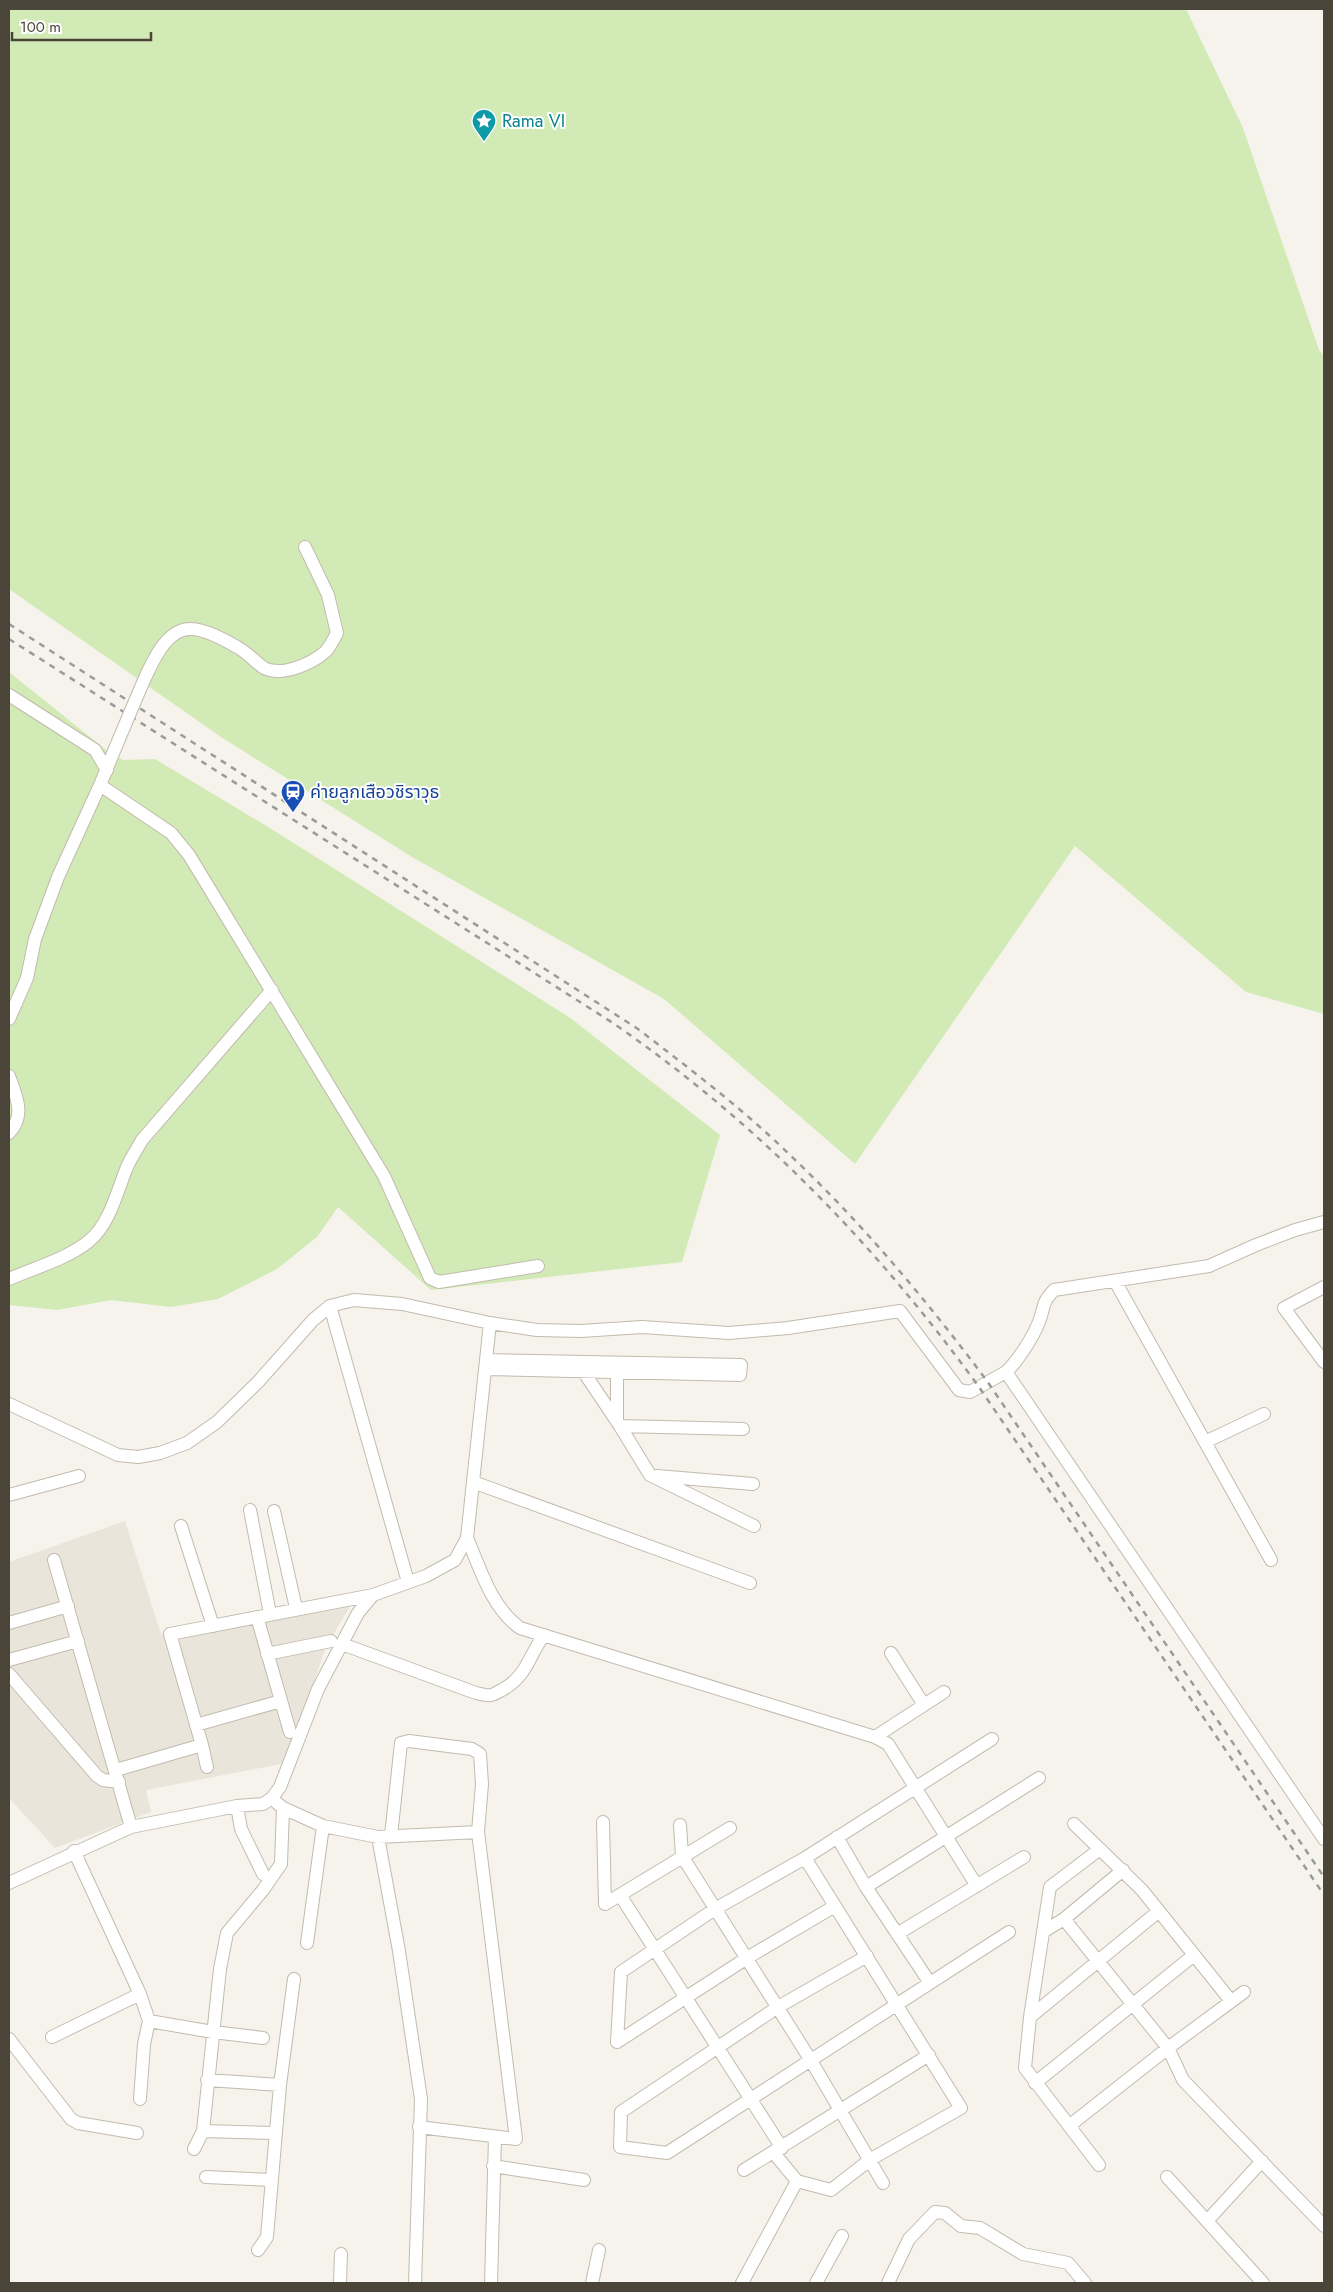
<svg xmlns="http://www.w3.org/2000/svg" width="1333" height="2292" font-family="Jost,'Noto Sans Thai',sans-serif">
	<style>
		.residential { fill: #eae5da }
		.green { fill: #d2eab5 }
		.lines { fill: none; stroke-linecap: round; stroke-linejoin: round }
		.minor-casing { stroke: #c2bbae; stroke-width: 14 }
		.minor { stroke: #fff; stroke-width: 12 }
		.rail { stroke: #9a9a9a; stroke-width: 2.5; stroke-dasharray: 6 6; stroke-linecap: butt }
		.minor-bridge-casing { stroke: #c2bbae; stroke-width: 14; stroke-linecap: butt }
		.minor-bridge { stroke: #fff; stroke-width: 12 }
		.labels { text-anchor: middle; stroke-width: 4; stroke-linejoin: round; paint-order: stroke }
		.culture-label { font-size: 18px; fill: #0d838f; stroke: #fff; text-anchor: start }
		.transit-label { font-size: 18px; fill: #164399; stroke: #fff; text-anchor: start }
	</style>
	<rect width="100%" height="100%" fill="#f6f3ec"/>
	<path class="residential" d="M125,1521L161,1634L351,1597L352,1603L326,1647L286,1763L146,1790L151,1812L55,1848L9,1798V1562Z"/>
	<path class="green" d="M9,9H1186L1243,128L1319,350L1324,356V1014L1246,992L1075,846L855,1164L664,999L412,857L221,737L9,589Z
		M9,672L105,749L123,760L155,759L273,830L569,1017L720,1135L682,1262L431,1290L338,1207L317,1237L277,1269L218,1299L171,1307L111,1300L57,1310L9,1305Z"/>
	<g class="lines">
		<defs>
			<path id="minor" d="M141,687C150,667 165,628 191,629C205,629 225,640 237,647C247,652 255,662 264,668C282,677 311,664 325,652C330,647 334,639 337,633L328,595L305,547
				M9,695L95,750L107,770
				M100,785L171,833L189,855L384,1176L430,1278L439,1282L538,1266
				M9,1019L27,978L35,939L58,877L100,785L119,739
				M9,1076C16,1095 26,1116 9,1133
				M9,1279C34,1268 67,1259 89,1241C110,1224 117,1191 127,1167C131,1158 137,1149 142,1140L272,990
				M1115,1281L1271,1560
				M1324,1287L1284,1308L1324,1362
				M330,1306L408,1582
				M583,1366V1371L620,1426L650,1475L754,1526
				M485,1369L740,1375L741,1365L487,1360
				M1006,1372C1018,1361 1033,1337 1039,1322C1045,1306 1041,1304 1054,1290L1209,1266L1256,1245L1295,1230L1324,1222
				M9,1404L118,1455L138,1457L160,1453L187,1443L217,1422L258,1382L313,1320L330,1306L354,1300L402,1304L490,1323L537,1330L581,1331L642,1327L729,1333L788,1328L900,1311L959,1390L970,1392L1006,1372L1324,1839
				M617,1421V1365
				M620,1426L743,1429
				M1205,1442L1264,1414
				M657,1476L753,1484
				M473,1482L750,1583
				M9,1495L79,1476
				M250,1510L270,1614
				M274,1511L296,1608
				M181,1526L213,1626
				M467,1538C481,1570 491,1607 520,1628L875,1737L888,1744L977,1886
				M54,1560L131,1827
				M257,1617L290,1732
				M9,1623L68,1606
				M342,1644L476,1693C480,1694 487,1696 491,1695C494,1695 499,1691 502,1690C528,1675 528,1657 544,1635
				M891,1653L924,1705
				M267,1654L331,1641
				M9,1660L78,1641
				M9,1674L97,1776L103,1780L119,1782
				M196,1725L281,1701
				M875,1737L944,1692
				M202,1745L170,1634L373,1595
				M116,1770L202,1745L207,1767
				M277,1803L283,1808L323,1826L378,1837L478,1832
				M237,1806L241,1829L263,1874
				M603,1822L605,1904
				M1074,1824L1142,1890L1231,2001
				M680,1825L682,1856L810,2059L883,2183
				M391,1836L401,1743L409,1741L472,1749L480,1754L482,1784L478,1832L516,2139L419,2127
				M378,1837L399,1951L421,2099L415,2283
				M837,1837L866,1887L930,1983
				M74,1851L140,1994L149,2021L213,2032L263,2038
				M9,1883L131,1827L237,1806L263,1804L272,1798L280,1787L318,1689L358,1613L373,1595L426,1576L455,1560L467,1538L490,1323
				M866,1887L1039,1778
				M620,1895L782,2148
				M605,1904L730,1828
				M1064,1919L1168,2048L1183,2080L1324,2226
				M1043,1932L1064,1919L1123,1870
				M897,1934L1024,1857
				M307,1943L323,1826
				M867,1956L778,2007L621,2112L620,2147L667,2153L1009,1932
				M1030,2017L1159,1911
				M52,2037L140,1994
				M9,2039L71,2119L78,2123L137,2133
				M617,2042L621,1972L715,1909L805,1858L992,1739
				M617,2042L747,1958L835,1906
				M207,2080L280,2085
				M1035,2083L1194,1955
				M140,2099L144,2044L149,2021
				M1069,2126L1168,2048L1244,1992
				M203,2131L276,2133
				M194,2149L203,2131L220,1969L227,1933L263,1890L281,1864L283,1808
				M773,2152L797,2181L831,2190L871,2159L961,2108L805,1858
				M1099,2165L1025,2068L1030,2017L1050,1887L1100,1849
				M493,2166L584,2180
				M744,2170L929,2055
				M206,2177L272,2180
				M1167,2177L1263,2283
				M1207,2221L1262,2161
				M258,2250L267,2237L280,2085L294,1979
				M340,2283L341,2254
				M491,2283L495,2137
				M592,2283L599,2250
				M742,2283L797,2181
				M816,2283L842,2236
				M888,2283L909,2239L935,2212L945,2213L961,2226L980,2228L1023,2254L1068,2263L1085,2283"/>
		</defs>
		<use href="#minor" class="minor-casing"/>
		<use href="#minor" class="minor"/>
		<path class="rail" d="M9,624L638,1029C690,1069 743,1109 790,1155C863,1224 927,1301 987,1381L1324,1877
			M9,639L613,1023C759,1124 875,1244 979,1387L1324,1895"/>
		<defs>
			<path id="minor-bridge" d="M119,739L141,687"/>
		</defs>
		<use href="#minor-bridge" class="minor-bridge-casing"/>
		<use href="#minor-bridge" class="minor-bridge"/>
	</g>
	<defs>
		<symbol id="sight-pin" viewBox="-11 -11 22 30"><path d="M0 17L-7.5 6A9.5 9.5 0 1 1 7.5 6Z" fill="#0f9aa8" stroke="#fff"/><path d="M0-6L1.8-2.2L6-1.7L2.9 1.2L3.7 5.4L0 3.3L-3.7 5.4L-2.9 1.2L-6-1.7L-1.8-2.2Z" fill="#fff"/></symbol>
		<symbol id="station-pin" viewBox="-11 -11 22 30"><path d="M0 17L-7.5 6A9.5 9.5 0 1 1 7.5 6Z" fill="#1a4fb4" stroke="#fff"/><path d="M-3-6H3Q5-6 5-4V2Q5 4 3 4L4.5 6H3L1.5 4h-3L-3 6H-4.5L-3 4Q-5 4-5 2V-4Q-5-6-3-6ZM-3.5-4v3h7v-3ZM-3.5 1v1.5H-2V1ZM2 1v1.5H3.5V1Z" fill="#fff"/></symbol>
	</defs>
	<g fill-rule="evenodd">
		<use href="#sight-pin" x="470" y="107" width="28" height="38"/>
		<use href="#station-pin" x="279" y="778" width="28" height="38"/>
	</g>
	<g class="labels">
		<g class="culture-label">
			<text x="502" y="127">Rama VI</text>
		</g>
		<g class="transit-label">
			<text x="310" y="798">ค่ายลูกเสือวชิราวุธ</text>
		</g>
	</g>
	<rect width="1333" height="2292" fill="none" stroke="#4b4439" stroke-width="20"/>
	<path d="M12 32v8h139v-8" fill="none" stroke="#4b4439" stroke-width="2.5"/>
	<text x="20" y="32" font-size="15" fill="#4b4439" stroke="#ffffff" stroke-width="4" paint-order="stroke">100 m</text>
</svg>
